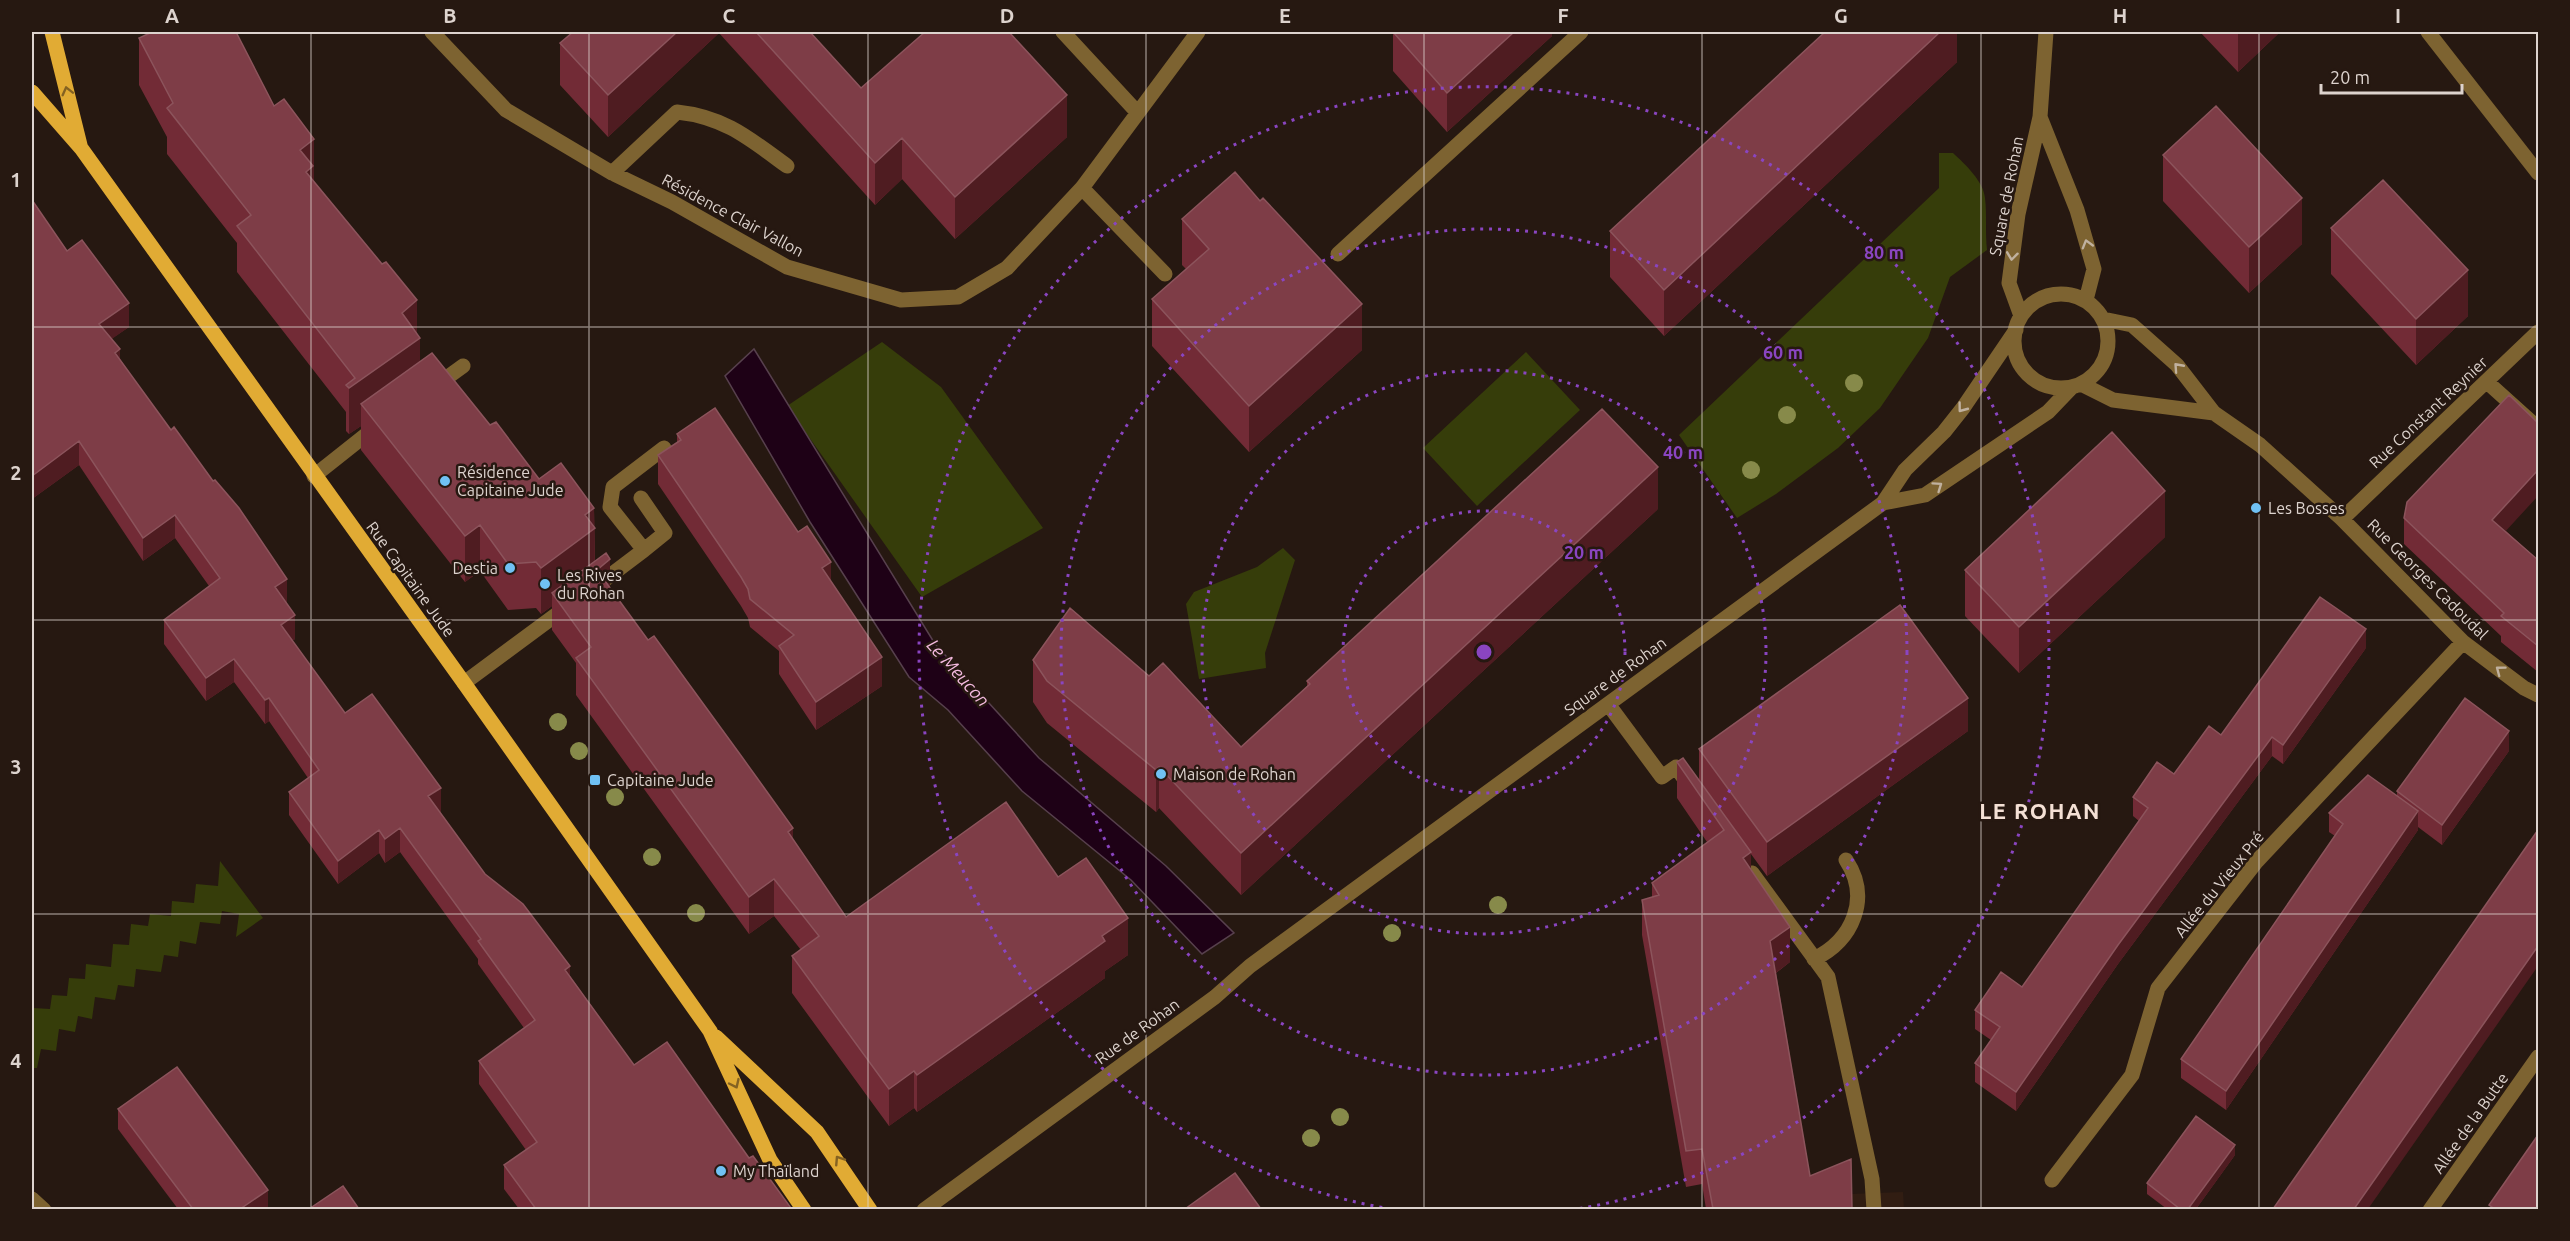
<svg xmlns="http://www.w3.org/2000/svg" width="2570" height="1241" font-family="Ubuntu,sans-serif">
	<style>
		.built { fill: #311d12 }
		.green { fill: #363d0a }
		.water { fill: #1e0116; stroke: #57404d; stroke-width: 1.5 }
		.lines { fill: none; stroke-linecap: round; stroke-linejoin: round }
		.minor { stroke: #7d6331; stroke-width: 15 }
		.major { stroke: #e1ab34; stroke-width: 15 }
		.tree { fill: #878a4a }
		.wall { fill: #722b36 }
		.shaded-wall { fill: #4f1c21 }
		.building { fill: #7e3d47; stroke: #8c545c; stroke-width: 1.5 }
		.oneway { stroke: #846222 }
		.oneway2 { stroke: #c0b19f }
		.grid { fill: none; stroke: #ddd3ce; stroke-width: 1.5; stroke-opacity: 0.55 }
		.ring { fill: none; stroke: #8a45c1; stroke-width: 3; stroke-dasharray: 3 6 }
		.poi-dot { fill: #70c1f4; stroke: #261811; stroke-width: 2 }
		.labels { text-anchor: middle; stroke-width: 5; stroke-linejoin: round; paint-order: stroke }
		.street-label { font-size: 16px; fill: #ddd3ce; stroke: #261811 }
		.poi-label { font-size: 16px; fill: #ddd3ce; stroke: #261811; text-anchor: start }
		.water-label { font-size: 18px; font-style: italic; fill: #f4badf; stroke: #261811 }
		.district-label { font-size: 22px; font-weight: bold; letter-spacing: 1.5px; fill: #f4e0d5; stroke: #261811 }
		.centre { fill: #8a45c1; stroke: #261811; stroke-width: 3 }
		.ring-label { font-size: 18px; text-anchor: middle; font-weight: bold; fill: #8a45c1; stroke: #261811; stroke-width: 5; stroke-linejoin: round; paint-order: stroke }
		.neatline { fill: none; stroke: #ddd3ce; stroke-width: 2 }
		.grid-label { font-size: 20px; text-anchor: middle; font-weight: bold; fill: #ddd3ce }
	</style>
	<rect width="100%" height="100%" fill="#261811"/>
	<path class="built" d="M1903,1192L1904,1209L1815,1210L1851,1194Z"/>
	<path class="green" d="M1939,153H1953C1965,164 1984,182 1985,198C1987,215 1985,232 1987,250L1950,277L1928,338L1880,408L1838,448L1776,494L1737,518L1679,435L1939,188Z
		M882,342L941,387L1043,528L922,597L787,406Z
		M1526,352L1580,410L1477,506L1423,448Z
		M1283,548L1295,560L1265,653L1266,668L1199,679L1186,604L1194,592L1257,567Z
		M220,861L263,918L236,937L239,914L222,911L220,924L200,922L196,944L180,941L178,957L164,955L161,972L136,969L134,987L118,985L115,1000L95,997L92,1019L78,1016L75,1032L59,1029L56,1051L41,1049L37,1068H32L33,1008L50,1009L52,995L67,996L69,978L85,979L86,964L111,967L113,944L129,945L131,924L148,926L150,914L171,916L172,901L194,903L196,884L218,886Z"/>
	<path class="water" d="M754,349L935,644L1039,758L1166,866L1234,933L1202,954L1131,880L1022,791L948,710L909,677L810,522L725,376Z"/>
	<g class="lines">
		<path class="minor" d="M432,32L506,110L612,173L672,202L787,267L901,300L958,297L1007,268L1082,188L1198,32
			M1063,32L1137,112
			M2428,32L2538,173
			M2040,117L2077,210L2094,269L2086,300
			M612,173L677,112C725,117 750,139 787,166
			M1082,188L1165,274
			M1338,254L1581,32
			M2014 341a47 47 0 1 1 94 0a47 47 0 1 1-94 0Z
			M2021,316L2009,283L2018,214L2040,117L2046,32
			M2103,319L2132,325L2177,365L2214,413L2260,445L2342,519L2463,642L2524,688L2538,695
			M2487,382L2538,428
			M2081,384L2113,400L2214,413
			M434,387L463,366
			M314,476L377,426
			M641,498L665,533L644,550
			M1883,503L1925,495L2048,412L2071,388
			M2342,519L2538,332
			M595,587L644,550L610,507L613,487L664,448
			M464,683L568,606
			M1608,704L1662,777L1676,767L1689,785
			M1752,873L1828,977L1872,1179L1874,1210
			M1814,959C1853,940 1871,898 1846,860
			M2052,1180L2132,1075L2158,988L2257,861L2463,642
			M32,1199L44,1210
			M924,1210L1215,997L1250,966L1883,503L1905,470L1944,432L1963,408L2016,330
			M2430,1210L2538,1057"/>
		<path class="major" d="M52,32L80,145
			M32,92L81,148L464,683L710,1031L770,1160L804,1210
			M716,1037L817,1132L870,1210"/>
	</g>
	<g class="tree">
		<circle cx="1854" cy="383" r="9"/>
		<circle cx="1787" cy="415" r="9"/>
		<circle cx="1751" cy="470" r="9"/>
		<circle cx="558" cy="722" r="9"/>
		<circle cx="579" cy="751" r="9"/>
		<circle cx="615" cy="797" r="9"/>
		<circle cx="652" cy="857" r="9"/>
		<circle cx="1498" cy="905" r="9"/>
		<circle cx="696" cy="913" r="9"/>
		<circle cx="1392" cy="933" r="9"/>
		<circle cx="1340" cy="1117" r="9"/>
		<circle cx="1311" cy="1138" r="9"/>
	</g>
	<path class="wall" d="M573,32H810L861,88L1067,137L955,239L902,179L875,205L719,33L608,137L560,85V43Z
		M1393,32H1552V36L1447,132L1393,71Z
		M1957,32V62L1664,336L1610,277V231Z
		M2200,32H2280L2238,72Z
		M139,38L314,181L417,334L420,362L490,425L539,479L594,508L595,561L610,588L793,839L846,917L1058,877L1128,955L1105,971V978L1069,1004L917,1112L914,1108L889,1126L792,993V956L801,950L774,916L749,934L576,695V663L552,630V606L541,614L536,608L508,610L480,571L465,582L361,450V426L349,434L346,431V412L237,272V243L167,154V137L139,85Z
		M2163,155L2302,244L2249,293L2163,201Z
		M32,200L67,251L129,327L111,339L120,359L287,602L286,603L295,639L292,641L345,713L441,811L440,812L485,874L570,976L634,1065L749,1158L791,1209H519L504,1189V1165L526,1150L479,1084V1061L524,1028L478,964V959L400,852L385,863L379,853L338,884L289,815V792L308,778L269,721L265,724L234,682L206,701L164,644V620L209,586L175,538L143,561L79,465L32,499Z
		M1182,219L1362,350L1249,452L1152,346V299L1186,269L1182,265Z
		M2331,228L2468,316L2416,365L2331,274Z
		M677,434L831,581L882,686L816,730L779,674V651L750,627L748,618L741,606L658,484V455L677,443Z
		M1658,509L1241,895L1159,808L1156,812L1047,723L1033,702V660L1149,676L1241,747L1307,686V681Z
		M2404,518L2506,531L2538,560V672L2501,642V636L2404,544Z
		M2165,537L2019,673L1965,616V570Z
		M2366,648L2283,764L2272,756L2118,964L2016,1111L1975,1082V1063L1991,1040L1975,1029V1010L2022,987L2139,821L2133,816V797L2174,774L2221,735Z
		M1968,731L1767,876L1751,854V869L1790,962L1776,973L1810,1176L1852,1209H1706L1702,1184L1686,1187L1642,935V900L1652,897V883L1707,842L1677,798V762L1699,780V749Z
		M2509,751L2442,845L2418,827V830L2226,1110L2181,1078V1059L2335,836L2329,832V813L2397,796V791Z
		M118,1109L268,1209H178L118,1129Z
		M2235,1155L2196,1209H2167L2147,1194V1183Z"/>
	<path class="shaded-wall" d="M677,32H719V33L608,137V95Z
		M1514,32H1552V36L1447,132V93Z
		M1940,32H1957V62L1664,336V290Z
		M2238,32H2280L2238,72Z
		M1067,95V137L955,239V197Z
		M902,138V179L875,205V163Z
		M314,139V185L313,212L300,150Z
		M2302,198V244L2249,293V247Z
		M2468,270V316L2416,365V319Z
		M417,300V340L420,338V384L361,404V426L349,434V388L402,313Z
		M129,303V327L99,348V324Z
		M1362,304V350L1249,452V406Z
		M120,349V373L115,353Z
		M79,441V465L32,499V476Z
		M1658,467V509L1241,895V853Z
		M2538,470V496L2492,546V520Z
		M2165,491V537L2019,673V627Z
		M594,508L595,574L552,593V606L541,614V568L585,515Z
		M175,515V538L143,561V538Z
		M480,525V571L465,582V536Z
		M610,559V597L597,570Z
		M831,562V590L822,568Z
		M287,579V602L275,611V587Z
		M295,615V639L281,649V625Z
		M2366,629V648L2283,764V745Z
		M882,657V686L816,730V702Z
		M234,659V682L206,701V678Z
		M269,698V721L265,724V700Z
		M1968,698V731L1767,876V842Z
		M2509,731V751L2442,845V825Z
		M2272,737V756L2118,964L2016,1111V1092L2118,945Z
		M1159,767V808L1156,812V770Z
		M441,788V811L428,820V796Z
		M2418,811V830L2226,1110V1091Z
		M400,828V852L385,863V839Z
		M793,828V865L788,832Z
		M379,830V853L338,884V861Z
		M1751,852V887L1743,858Z
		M774,879V916L749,934V897Z
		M1128,918V955L1105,971V978L1069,1004L917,1112V1075L1102,936Z
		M1790,927V962L1770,977V941Z
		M2538,946V966L2368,1209H2354Z
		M570,966V990L565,970Z
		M914,1071V1108L889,1126V1089Z
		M2235,1145V1155L2196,1209H2188Z
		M268,1190V1209H240Z"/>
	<path class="building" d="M152,32H236L274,106L284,99L314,139L300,150L313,166L306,172L382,264L386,262L417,300L402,313L420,338L349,388L346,385L355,378L237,226L251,215L167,108L173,103L139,38Z
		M573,32H677L608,95L560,43Z
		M756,32H810L861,88L925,32H1009L1067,95L955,197L902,138L875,163Z
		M1393,32H1514L1447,93Z
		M1825,32H1940L1664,290L1610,231Z
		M2216,106L2302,198L2249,247L2163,155Z
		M1235,172L1260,201L1263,198L1362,304L1249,406L1152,299L1209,249L1182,219Z
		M2383,180L2468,270L2416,319L2331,228Z
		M32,200L67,251L82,240L129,303L99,324L120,349L115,353L171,430L174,427L213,481L215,480L239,508L287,579L275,587L295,615L281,625L345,713L372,694L441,788L428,796L485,874L523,904L570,966L565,970L634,1065L667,1042L749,1158L753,1156L791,1208L788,1209H536L504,1165L537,1142L479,1061L535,1020L478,941L481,939L400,828L385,839L379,830L338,861L289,792L319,770L269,698L265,700L234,659L206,678L164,620L220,578L175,515L143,538L79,441L32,476Z
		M432,353L490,425L496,422L539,479L561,463L594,508L585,515L595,528L541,568L536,562L508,564L480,525L465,536L361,404Z
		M2509,395L2536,421L2538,418V470L2492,520L2538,560V646L2501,616L2504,613L2404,518L2407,502Z
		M715,408L798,532L807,526L831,562L822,568L882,657L816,702L779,646L794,635L750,599L748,589L741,577L658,455L681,440L677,434Z
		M1602,409L1658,467L1241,853L1159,767L1156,770L1047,681L1033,660L1070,608L1149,676L1163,663L1241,747L1310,684L1307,681Z
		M2112,432L2165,491L2019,627L1965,570Z
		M606,553L610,559L597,570L648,640L654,636L742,757L793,828L788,832L846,917L1006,802L1058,877L1086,858L1128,918L1102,936L1105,941L1069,967L917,1075L914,1071L889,1089L792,956L819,936L774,879L749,897L576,658L591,647L552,593Z
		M2320,597L2366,629L2283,745L2272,737L2118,945L2016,1092L1975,1063L2000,1027L1975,1010L2001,972L2022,987L2148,808L2133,797L2157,762L2174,774L2209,726L2221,735Z
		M1900,605L1968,698L1767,842L1699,749Z
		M2465,698L2509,731L2442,825L2397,791Z
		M1683,758L1751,852L1743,858L1790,927L1770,941L1810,1176L1851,1159L1852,1209H1713L1702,1149L1686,1151L1642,900L1659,895L1652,883L1724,830L1677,762Z
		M2368,775L2418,811L2226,1091L2181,1059L2343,824L2329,813Z
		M2538,830V946L2354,1209H2273Z
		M177,1067L268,1190L240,1209H193L118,1109Z
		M2196,1116L2235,1145L2188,1209H2180L2147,1183Z
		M2538,1135V1209H2495L2489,1205Z
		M1235,1173L1261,1209H1185Z
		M343,1186L359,1209H309Z"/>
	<defs><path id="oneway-chevron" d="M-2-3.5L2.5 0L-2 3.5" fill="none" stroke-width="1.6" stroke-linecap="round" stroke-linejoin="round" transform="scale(1.5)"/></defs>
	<g class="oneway">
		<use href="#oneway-chevron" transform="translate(67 91) rotate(-104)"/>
		<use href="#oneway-chevron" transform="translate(735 1084) rotate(65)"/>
		<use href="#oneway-chevron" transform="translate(839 1160) rotate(-123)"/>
	</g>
	<g class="oneway2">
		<use href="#oneway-chevron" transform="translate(2087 244) rotate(-106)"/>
		<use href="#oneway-chevron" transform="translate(2012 256) rotate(97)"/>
		<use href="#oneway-chevron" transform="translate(2178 367) rotate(-132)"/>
		<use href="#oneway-chevron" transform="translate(1962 408) rotate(127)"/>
		<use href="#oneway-chevron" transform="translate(1938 486) rotate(-35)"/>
		<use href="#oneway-chevron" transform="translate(2500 670) rotate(-143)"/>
	</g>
	<path class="grid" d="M311,32V1210M589,32V1210M868,32V1210M1146,32V1210M1424,32V1210M1702,32V1210M1981,32V1210M2259,32V1210M32,327H2538M32,620H2538M32,914H2538"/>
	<g class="ring">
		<circle cx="1484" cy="652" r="141"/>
		<circle cx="1484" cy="652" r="282"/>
		<circle cx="1484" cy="652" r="423"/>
		<path d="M1391 1209A565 565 0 1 1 1577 1209"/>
	</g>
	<g class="poi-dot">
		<circle cx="445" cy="481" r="6"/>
		<circle cx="2256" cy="508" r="6"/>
		<circle cx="510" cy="568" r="6"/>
		<circle cx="545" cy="584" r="6"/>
		<circle cx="1161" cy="774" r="6"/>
		<rect x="589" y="774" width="12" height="12" rx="3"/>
		<circle cx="721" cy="1171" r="6"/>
	</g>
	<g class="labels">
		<g class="street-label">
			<text transform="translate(2006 196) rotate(-79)" y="6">Square de Rohan</text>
			<text transform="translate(733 215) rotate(28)" y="6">Résidence Clair Vallon</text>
			<text transform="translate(2428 412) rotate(-43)" y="6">Rue Constant Reynier</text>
			<text transform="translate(411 579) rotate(54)" y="6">Rue Capitaine Jude</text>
			<text transform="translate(2428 579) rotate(45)" y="6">Rue Georges Cadoudal</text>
			<text transform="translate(1615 676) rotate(-36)" y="6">Square de Rohan</text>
			<text transform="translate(2219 884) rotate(-51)" y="6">Allée du Vieux Pré</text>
			<text transform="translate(1137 1031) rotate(-36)" y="6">Rue de Rohan</text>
			<text transform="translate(2470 1123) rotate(-55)" y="6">Allée de la Butte</text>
		</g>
		<g class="poi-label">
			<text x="457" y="478">Résidence<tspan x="457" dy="18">Capitaine Jude</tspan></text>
			<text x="2268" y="514">Les Bosses</text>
			<text x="498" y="574" text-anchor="end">Destia</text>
			<text x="557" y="581">Les Rives<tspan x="557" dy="18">du Rohan</tspan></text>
			<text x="1173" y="780">Maison de Rohan</text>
			<text x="607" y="786">Capitaine Jude</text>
			<text x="733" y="1177">My Thaïland</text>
		</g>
		<g class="water-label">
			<text transform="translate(958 673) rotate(48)" y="6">Le Meucon</text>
		</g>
		<g class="district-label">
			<text x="2040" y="819">LE ROHAN</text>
		</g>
	</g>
	<circle cx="1484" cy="652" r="9" class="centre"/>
	<g class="ring-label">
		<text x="1884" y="259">80 m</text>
		<text x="1783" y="359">60 m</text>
		<text x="1683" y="459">40 m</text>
		<text x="1584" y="559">20 m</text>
	</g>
	<rect width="2570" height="1241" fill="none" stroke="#261811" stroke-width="66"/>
	<path d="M2321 84v9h141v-9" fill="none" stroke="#ddd3ce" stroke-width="3"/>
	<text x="2330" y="84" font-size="18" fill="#ddd3ce" stroke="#261811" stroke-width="4.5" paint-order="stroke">20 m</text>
	<rect x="33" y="33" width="2504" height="1175" class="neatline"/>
	<g class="grid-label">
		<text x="172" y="23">A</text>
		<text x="450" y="23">B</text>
		<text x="729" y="23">C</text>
		<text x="1007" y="23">D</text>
		<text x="1285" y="23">E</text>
		<text x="1563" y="23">F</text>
		<text x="1841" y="23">G</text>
		<text x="2120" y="23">H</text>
		<text x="2398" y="23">I</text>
		<text x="16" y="187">1</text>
		<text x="16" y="480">2</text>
		<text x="16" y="774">3</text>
		<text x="16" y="1068">4</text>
	</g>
</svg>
